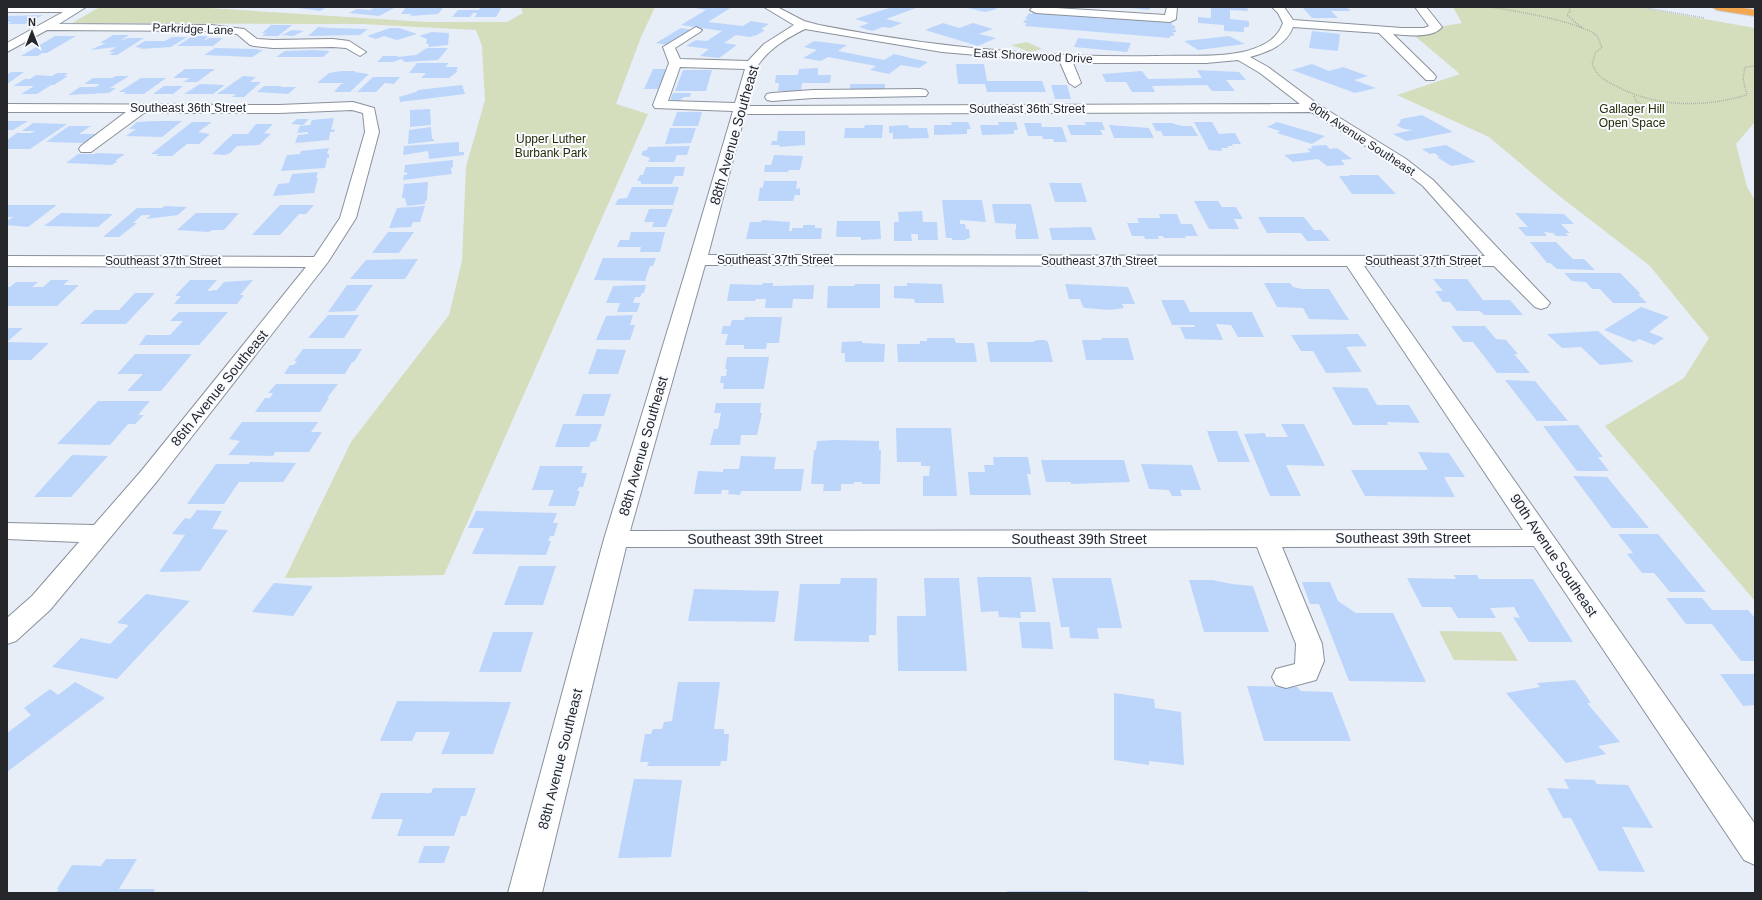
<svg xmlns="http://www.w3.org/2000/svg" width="1762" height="900" font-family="Helvetica,sans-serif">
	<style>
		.green { fill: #d4ddbc }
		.building { fill: #bcd5fb }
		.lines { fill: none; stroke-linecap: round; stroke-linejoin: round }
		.minor-casing { stroke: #8b919b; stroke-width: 2 }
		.highway-casing { stroke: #cbcbcc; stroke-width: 2 }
		.path { stroke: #8a8f96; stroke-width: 1.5; stroke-dasharray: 0.5 1.5; stroke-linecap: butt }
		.minor { fill: #fff; fill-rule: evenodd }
		.highway { fill: #f3a751; fill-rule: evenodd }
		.labels { text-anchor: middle; stroke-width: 4; stroke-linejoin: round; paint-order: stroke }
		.far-street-label { font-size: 12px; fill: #25272b; stroke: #f8fbff }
		.far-park-label { font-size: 12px; fill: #262e04; stroke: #f8fbff }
		.street-label { font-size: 14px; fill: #25272b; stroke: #f8fbff }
	</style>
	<rect width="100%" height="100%" fill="#e7eef8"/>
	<path class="green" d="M100,7H193L426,22H507L523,13L521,7H655L641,37L616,104L648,114L444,575L285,578L351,442L449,315L462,261L466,167L485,100L482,46L476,30L362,24L72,23Z
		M1453,7H1637L1755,28V122L1736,144L1747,187L1755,200V601L1605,426L1684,378L1709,338L1649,265L1558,195L1489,137L1397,95L1460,74L1410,32L1462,23Z
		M1027,42L1042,49L1030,52L1011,45Z
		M1439,631L1501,632L1518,661L1454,660Z"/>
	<path class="building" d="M291,7H327L320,11Z
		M376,7H396L379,16L349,13L357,9L370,10Z
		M406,7H444L438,14L410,16L412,14H401Z
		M481,7H502L496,17H475L477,13H473L470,17H452L458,10H479Z
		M689,7H732L708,22L743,26L751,21L769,24L761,29L765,30L757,35L750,37L736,35L724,43L737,45L719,58L700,56L709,49L686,46L696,40L707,41L722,31L681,25L706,10Z
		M892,7H919L886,19L902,23L890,28L883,27L872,31L859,27L869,23L855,19Z
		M971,7H997L995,8L997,9L985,12L968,8Z
		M1122,7H1150L1149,10Z
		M1207,7H1247L1248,11L1230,10V19L1249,21V27H1244V32L1224,31V25L1198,23V17L1211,18V8Z
		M1302,7H1346L1351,11H1331L1338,18H1312Z
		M1033,11L1093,16L1098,17L1097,19L1111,18L1172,23V25L1175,26V29H1171L1176,30V32H1171L1174,33V36H1170V38L1025,26L1027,23H1023L1025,20L1029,19H1025L1029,13L1032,14Z
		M43,15L25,24H7L12,22H7V16Z
		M943,23L959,28L973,23L993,29L979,34L996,38L978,46L925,30Z
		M271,25H292L278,36H262L266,33H262Z
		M318,27L330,28L368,29L360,35L308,36Z
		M390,28H399L417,34L397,40L384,36L376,39L367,36Z
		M681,28L693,30L668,45L656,43Z
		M292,30L304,31L293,36L282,35Z
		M1312,31L1340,34L1338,51L1309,48Z
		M432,32L449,33L448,45L428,47L429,44H426L427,39L419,36Z
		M113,35H129L120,41L128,38H144L117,55H109L114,52H109L116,47L90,50L106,43H100Z
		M55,36H76L47,53H42L38,56H21Z
		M193,36H208L204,41L209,38H223L213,46H177Z
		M1229,36L1245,44L1198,50L1184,41Z
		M172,37H187L171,47L140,49L142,48L135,47L145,41H165Z
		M1078,38L1131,43L1127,52L1074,47Z
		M814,41L847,45L838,51L884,60L894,54L928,62L919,68L901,65L889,74L870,70L876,66L828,57L821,61L803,58L817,50L804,47Z
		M215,48L259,49L257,50H263L252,57L204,55Z
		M427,48H448L438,60L405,62L401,59L393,62H377L383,56H398L397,57L416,55Z
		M313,50L330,51L323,57H276L285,51Z
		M417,63H449L445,67H458L456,71H458L449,78H421L426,73H409Z
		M956,64H984L987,81H1042L1046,92H987L985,84H958Z
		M1312,64L1329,71L1343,67L1368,76L1354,80L1376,88L1355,93L1292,70Z
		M818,68V75H831L830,83H802L801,91H778L779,83H775L776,75H798L799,69Z
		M185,69H215L197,82H183L190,78H173Z
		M653,69H668L660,89H644Z
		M683,70H712L706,91H675Z
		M1197,70L1239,72L1246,80H1226L1235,91H1212L1207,85L1152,86L1155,92H1132L1126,82H1106L1102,74L1142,71L1148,79L1202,78Z
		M341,71H356L354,72L369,74L350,92H334L341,84L346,83H317L329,73Z
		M12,72H24L7,84V74Z
		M57,73H68L64,76H68L54,85H51L37,94H21L34,86H13L25,79H30L36,75L52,76Z
		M116,76H129L110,88H116L109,93L68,95L80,87H96L100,84H84L93,78H112Z
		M243,76L256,77L250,82H261L244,97H232L236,94H217Z
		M373,77H400L394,84L385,83L376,92H357Z
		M141,78H166L144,94H124L126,92H119Z
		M200,84L225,85L213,94H184Z
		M850,84H885V90H850Z
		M462,85L465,94L400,102L399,97L416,92L418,90Z
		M1051,85H1067L1071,99H1055Z
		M164,86H183L173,94H153Z
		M264,86H282L280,87H296L288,94L257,92Z
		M673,93H691L690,97H684L679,101H670Z
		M430,109L431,125L410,127V110Z
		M677,112H702L698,126H672Z
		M1422,115L1453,132L1406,141L1393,134L1413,130L1404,129L1396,125L1399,124L1401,119Z
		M334,118L331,130L335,129L334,132H330L329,140L295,143L298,135L308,134V132L297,133L300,126L310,125L312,120Z
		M297,119H309L303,125L291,124Z
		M7,121H28L13,130H7Z
		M156,121H182L162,137L126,136L136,129H129L137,122Z
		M192,122H212L198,132L210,134L199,144H187L172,156H156L159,154H151Z
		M951,122H968L971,129H967V134L934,135V125H952Z
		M998,122H1016L1018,130H1014V134L982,135L980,125H999Z
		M1084,122H1102L1105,130H1100L1103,135H1071L1067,125H1086Z
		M1194,122H1212L1219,134L1235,133L1241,144H1232L1233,146H1227L1229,148H1221L1222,151L1209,150Z
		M1277,122L1325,136L1312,144L1277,133L1280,131L1267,127Z
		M33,123L67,124L30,149H7V140L17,133H31L35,131H22Z
		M1024,123H1041L1042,127H1062L1067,142H1054L1053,139H1043L1042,136H1028Z
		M1152,123H1171L1182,126H1192L1198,136H1163L1161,131H1156Z
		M256,124H273L264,133L271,134L259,145L237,146L229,154L223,155L212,154L233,134H248Z
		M865,125H883L882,138H844L845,128H864Z
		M908,125L909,128H927L929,138L893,139V133H889V126Z
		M1109,125L1149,128L1154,138H1114Z
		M69,126H91L79,134H98L85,143L46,142Z
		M431,127L432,139H434V141L408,144L409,130Z
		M670,128H696L691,143L665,144Z
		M778,131H805V145L779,147L780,145H771L772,141H777Z
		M459,142V152H464V155L429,159L428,151L403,155L404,146Z
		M1326,145L1330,149L1337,148L1352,159L1341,160L1345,165L1327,166L1318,159L1293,162L1284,155L1311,152L1307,149L1313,148L1311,146Z
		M1446,145L1476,162L1451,166L1437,157H1440L1434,153L1430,154L1422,149Z
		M690,146L687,155H677L674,162H648L650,158L641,155L643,151L647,150L648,147Z
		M329,148L327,154H329V158H327L325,168L281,171L287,155L300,154L301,151Z
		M97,153L125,154L115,161H118L112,165L66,163L78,154H94Z
		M774,155L803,156L800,170H789L788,172H764L765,165H771Z
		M453,160V167L451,168L452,174L403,180L404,175H407V172L404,173L405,165Z
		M646,167H685L683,176H675L672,184H641V181H637L640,175H643Z
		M318,172L316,178H318L314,193L273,196L278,184L289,183L292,174Z
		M1348,175H1378L1396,194H1352L1339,176H1350Z
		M764,181H797L796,189L800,188V195H795L793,201H758L760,188L763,187Z
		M428,182L427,200L425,201V204L407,206L405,198H402L404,184Z
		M1049,183H1081L1087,202H1055Z
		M632,187H679L673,205H615L618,199L627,198Z
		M942,200H982L986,222L960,220V224H965L966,229H969L970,238L966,239V240H952V238H946Z
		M1194,201H1218L1222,207H1236L1243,219H1234L1239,229H1209Z
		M992,204H1031L1039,239H1016L1015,230H1016V224L995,223Z
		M7,205H57L28,227L7,225V221L13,217H7Z
		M280,205H314L306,214H299L280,235H252Z
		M165,206L187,207L178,215L146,219L151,215H142L133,223H137L119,237H103L137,208H162Z
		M425,206L420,222H413L411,227L389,228L397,208Z
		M649,209H673L666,227H652L654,222H644Z
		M922,211L923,222H937L938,240H918V234H911L912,241H894V222H899L898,212Z
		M61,213L113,214L98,227L44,226Z
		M196,213H239L224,230H212L209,232L177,230Z
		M1515,213L1564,214L1574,224H1561L1570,233H1565L1569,236H1556L1553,233L1544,232L1547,236H1526L1518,227H1528Z
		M1159,214H1177L1181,224H1192L1198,236H1185L1186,238H1164L1163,236H1158L1159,239H1145L1144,236H1132L1127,223H1139L1137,218H1160Z
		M1258,217H1304L1314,230H1321L1330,241H1307L1301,233H1267Z
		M762,220L790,222L789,231H792V228H803V225H815V228H822L821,239H746L750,222H761Z
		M837,221H880L881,239L861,240V237H836Z
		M1091,227L1096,240H1052L1049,228Z
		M388,232H414L399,253H372Z
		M631,232H665L660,252H640L641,247H617L620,240H629Z
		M1530,242H1556L1573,259H1584L1595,270L1557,269L1550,263H1547Z
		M603,258H656L653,266H650L645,281L594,280Z
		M418,259L405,279H350L366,260Z
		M1564,273H1620L1641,294H1638L1647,303H1613L1600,289H1592L1586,282L1572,281Z
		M1433,279H1467L1483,300H1510L1523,315H1484L1480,311H1457L1450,302H1443L1435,291H1443Z
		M51,280H69L63,285H79L57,306H7V287H10L16,282H38L32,287H43Z
		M190,280H217L207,291L217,290L224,282L253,280L240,295H244L237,304H174L181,296H175Z
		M763,283H773V286L814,285L813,299H793L792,308H765L766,299H756L755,301H727L730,284L762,285Z
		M907,283L942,284L944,303H915L914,299L894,298V286H907Z
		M1264,283H1290L1293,287L1302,289H1329L1349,320L1309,319L1303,308L1277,307Z
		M855,284H880V308H827L828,286H854Z
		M1065,284L1128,287L1135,304H1122L1124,308L1110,310L1086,308L1083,307L1080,299H1069Z
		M347,285H373L355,311L328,312Z
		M646,285L644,293H642L640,297H635L633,303H640L637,312H617L620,303H606L613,286Z
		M135,293H155L126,324H80L95,310H119Z
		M1161,300H1184L1190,312H1252L1264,337H1238L1231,325L1216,324L1223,340L1185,339L1180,327H1195L1194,325H1172Z
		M1641,307L1669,317L1649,332L1664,338L1654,345L1639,339L1634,342L1604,330Z
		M179,312H228L199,345H139L146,335H170L183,321H170Z
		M328,315H359L344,338H308Z
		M633,315L630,325H635L630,340H596L606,316Z
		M745,317H782L779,343H767L766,349H744V345H725L728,334H721L723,326H730L732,320H744Z
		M1451,326H1485L1496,339L1506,340L1518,354H1514L1530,373H1497L1473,342H1463Z
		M7,328H23L7,342Z
		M1598,331L1634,362L1600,365L1581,347L1562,348L1547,334Z
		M1358,334L1367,346L1346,347L1362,372L1326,373L1313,351H1301L1291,335Z
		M927,338H954L956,343H974L977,362H898L897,344H920V341H927Z
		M1101,338H1128L1134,360H1086L1082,340H1102Z
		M1037,340H1045L1048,342L1053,362H990L987,342H1033Z
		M862,341V343L885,344L884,362H845V353H841L842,342Z
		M7,342L49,343L31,360H7Z
		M303,349H362L354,362H352L345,374H284L290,365H294L297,361H294Z
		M597,349L626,350L618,374H588Z
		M135,354H192L161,391H127L143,374H117Z
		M727,357H769L764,389H723L724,383H720L721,376H726L727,369H725Z
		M1505,380L1535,381L1568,421H1537Z
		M276,384H338L327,398H329L320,412H255L265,398H270L273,393H268Z
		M1332,387L1367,388L1377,405H1409L1420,423L1387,422L1388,425H1353Z
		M583,394H611L604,416H575Z
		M98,401H150L138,415H144L135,424H128L110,445L57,444Z
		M716,403H761L760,413H762L757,435H741L740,445H710L714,429H718L721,413H714Z
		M242,422H318L311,432H322L309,452H275L273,456L228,455L240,441L229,439Z
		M563,424H602L596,441L591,442L589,447H555Z
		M1281,424H1304L1325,466L1286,465L1301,496H1270L1244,434L1265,433L1266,437H1288Z
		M1578,425L1603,457H1598L1609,471H1577L1543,426Z
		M896,428H951L957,496H923V476H929L930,466H921V462H897Z
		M1207,431H1237L1250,462H1218Z
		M835,440L879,441V450H881L880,484H862V482H854V484H841V491H823L824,484H811L814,450H816L817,441Z
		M1418,452L1449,453L1465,477H1444L1455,497L1365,496L1351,470H1428Z
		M72,455L108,456L71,497H34Z
		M741,456L776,457L774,469H804L801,491H741L740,495L728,494L729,490H722L721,494H694L698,471L723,472V469H739Z
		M993,457H1028L1031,474H1027L1031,495H970L968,472H985L984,465H994Z
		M1041,460H1124L1130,482L1071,484V482H1046Z
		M250,462L296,463L283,482H239L224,504H187L216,464H249Z
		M1141,464L1192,465L1201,490H1180L1182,496H1172L1169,490L1149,489Z
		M540,466H583L581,473H587L583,487H579L577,491H580L575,506H548L554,490H532Z
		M1573,476L1607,477L1649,528H1612Z
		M197,510L222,511L212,529L228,530L200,571L159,572L185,535L172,534L185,518L190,519Z
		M476,511L557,513L553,523H558L554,536H550L548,541H551L546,555L472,554L484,528H468Z
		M1618,534H1658L1706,592H1670L1654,573H1642L1627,554L1633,553Z
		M519,566H556L543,605H504Z
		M1454,575H1477L1479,579H1533L1573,642H1529L1513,617L1520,618L1514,607L1490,608L1496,618H1458L1451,607H1422L1407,578L1456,579Z
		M977,577H1031L1036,612H1020L1021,618L999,617L998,611L981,612Z
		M841,578H877L876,635H869V642L794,641L800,584H840Z
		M924,578H959L967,671H898L897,616H926Z
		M1052,578H1111L1122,628H1097L1099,639L1070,638L1069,627H1061Z
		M1189,580H1212L1232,584L1253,586L1269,632H1204Z
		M1302,582H1330L1338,601L1356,613H1393L1426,682L1349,681L1319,604H1310Z
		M274,583L313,586L293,616L252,612Z
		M694,589L779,591L775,622L688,621Z
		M146,594L190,601L117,679L52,667L81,638L110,644L129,625L117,623Z
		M1666,598H1702L1712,610H1748L1755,618V661H1741L1712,624H1686Z
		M1019,622H1050L1053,649L1022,648Z
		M493,632H533L521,672H479Z
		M1720,674H1755V705L1743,706Z
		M1575,680L1591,703H1587L1620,742L1598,746L1606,754L1566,763L1506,693L1540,687L1537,683Z
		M75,682L105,698L7,772V733L31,715L24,708L50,689L58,695Z
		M678,682H720L714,729H724V734H729L727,761H721L720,766H647L649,762H640L645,734H651L653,729H662L664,722L672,721Z
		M1247,686L1297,687L1301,691L1332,692L1351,741H1264Z
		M1114,693L1154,699L1155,708L1181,712L1184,765L1149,761V765L1114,760Z
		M397,701L511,702L493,754H441L450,732H416L412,741H380Z
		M634,779L682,780L671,857L618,858Z
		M1564,779L1594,780L1597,784L1628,785L1653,828L1622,827L1645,872L1599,871L1571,818H1563L1547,788L1569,789Z
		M433,788H476L466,816H461L454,836H397L403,819H371L381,793H431Z
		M424,846H450L444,863H418Z
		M106,859H137L119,889H155L153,893H56L59,889H57L72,865L101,866Z
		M1007,891H1088V893H1007Z"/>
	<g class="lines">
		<defs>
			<path id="minor" d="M7,7H86L59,24L211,25L244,29L257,39L273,40L333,39L349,41L366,52L360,56L346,48L333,47L273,48L254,46L250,45L237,34L211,31L47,30L7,52V43L63,12H7Z
				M764,7H777L804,21L819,25C931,47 1043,58 1156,56C1186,55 1218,58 1247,51C1263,46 1277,40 1283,23L1278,13L1272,7H1284L1293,20L1402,28H1424L1429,26L1415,7H1426L1442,27C1432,39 1407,35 1393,34L1434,74L1436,77L1434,80H1426L1379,33L1293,27C1286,45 1269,52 1250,57L1268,67L1319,105L1406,159L1433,180L1550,303L1547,307L1541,309L1535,307L1494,266H1364L1755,824V865L1744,860L1534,546L1282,547L1322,644L1324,661L1316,680L1286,688L1276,685L1272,677L1276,669L1295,664L1296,644L1257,547H626L542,893H508L604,539L689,260L733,111L655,108L653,105L669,63L663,47L696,27L702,30L700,32L675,48L680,59L748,61L764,44L794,25ZM805,29L942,52L1060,62L1069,83L1075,87L1081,83L1073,63H1206L1238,60L1260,73L1300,104L747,106L758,65C770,48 787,38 805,29ZM680,67L745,69L735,103L668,101ZM1311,112L1396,165L1423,186L1485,256L708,255L745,114ZM705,265L1347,266L1523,530L630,531Z
				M1041,7L1165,15L1167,7H1177L1176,19L1170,22L1036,13L1030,10L1032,8Z
				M921,89L926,90L928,93L926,96L813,98L772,101L767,100L765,97L767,94L772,93L813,90Z
				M353,102L374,108L379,132L356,218L328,262L158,480L50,610L16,641L7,644V618L32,596L79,542L7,539V523L94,525L142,470L306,267L7,266V256L314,257L340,218L365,132L363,113L352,110L279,113H144L91,152H81L79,149L81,146L126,112H7V104L279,105Z"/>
			<path id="highway" d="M1712,7H1738L1755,10V16L1717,10Z"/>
		</defs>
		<use href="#minor" class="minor-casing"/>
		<use href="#highway" class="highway-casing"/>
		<path class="path" d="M1490,7C1511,10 1583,22 1597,36C1599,39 1600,44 1602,47L1595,53L1592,65C1595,69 1597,74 1601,77C1607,82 1614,85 1620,88C1660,108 1705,107 1747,95L1743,79L1745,67L1755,66
			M1569,7L1570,11L1567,15L1582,28
			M1640,7L1705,18
			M1634,96L1636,101L1651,111"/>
		<use href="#minor" class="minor"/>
		<use href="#highway" class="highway"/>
	</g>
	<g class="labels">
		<g class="far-street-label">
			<text transform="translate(193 29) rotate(2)" y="4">Parkridge Lane</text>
			<text transform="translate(1033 56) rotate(3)" y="4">East Shorewood Drive</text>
			<text x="188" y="112">Southeast 36th Street</text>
			<text x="1027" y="113">Southeast 36th Street</text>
			<text transform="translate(1362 139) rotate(33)" y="4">90th Avenue Southeast</text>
			<text x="775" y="264">Southeast 37th Street</text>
			<text x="163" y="265">Southeast 37th Street</text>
			<text x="1099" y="265">Southeast 37th Street</text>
			<text x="1423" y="265">Southeast 37th Street</text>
		</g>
		<g class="far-park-label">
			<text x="1632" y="113">Gallager Hill<tspan x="1632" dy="14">Open Space</tspan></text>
			<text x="551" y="143">Upper Luther<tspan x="551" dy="14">Burbank Park</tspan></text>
		</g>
		<g class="street-label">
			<text transform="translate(734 135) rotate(-74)" y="5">88th Avenue Southeast</text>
			<text transform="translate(219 388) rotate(-51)" y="5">86th Avenue Southeast</text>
			<text transform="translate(643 446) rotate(-74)" y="5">88th Avenue Southeast</text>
			<text x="1403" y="543">Southeast 39th Street</text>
			<text x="755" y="544">Southeast 39th Street</text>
			<text x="1079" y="544">Southeast 39th Street</text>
			<text transform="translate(1554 555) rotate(56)" y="5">90th Avenue Southeast</text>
			<text transform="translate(560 759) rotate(-76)" y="5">88th Avenue Southeast</text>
		</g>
	</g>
	<rect width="1762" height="900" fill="none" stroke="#25272b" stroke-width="16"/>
	<g transform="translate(32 32)" stroke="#f8fbff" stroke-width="3" paint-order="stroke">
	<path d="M0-3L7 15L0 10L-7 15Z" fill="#25272b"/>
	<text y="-6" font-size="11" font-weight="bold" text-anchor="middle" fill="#25272b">N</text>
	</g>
</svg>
